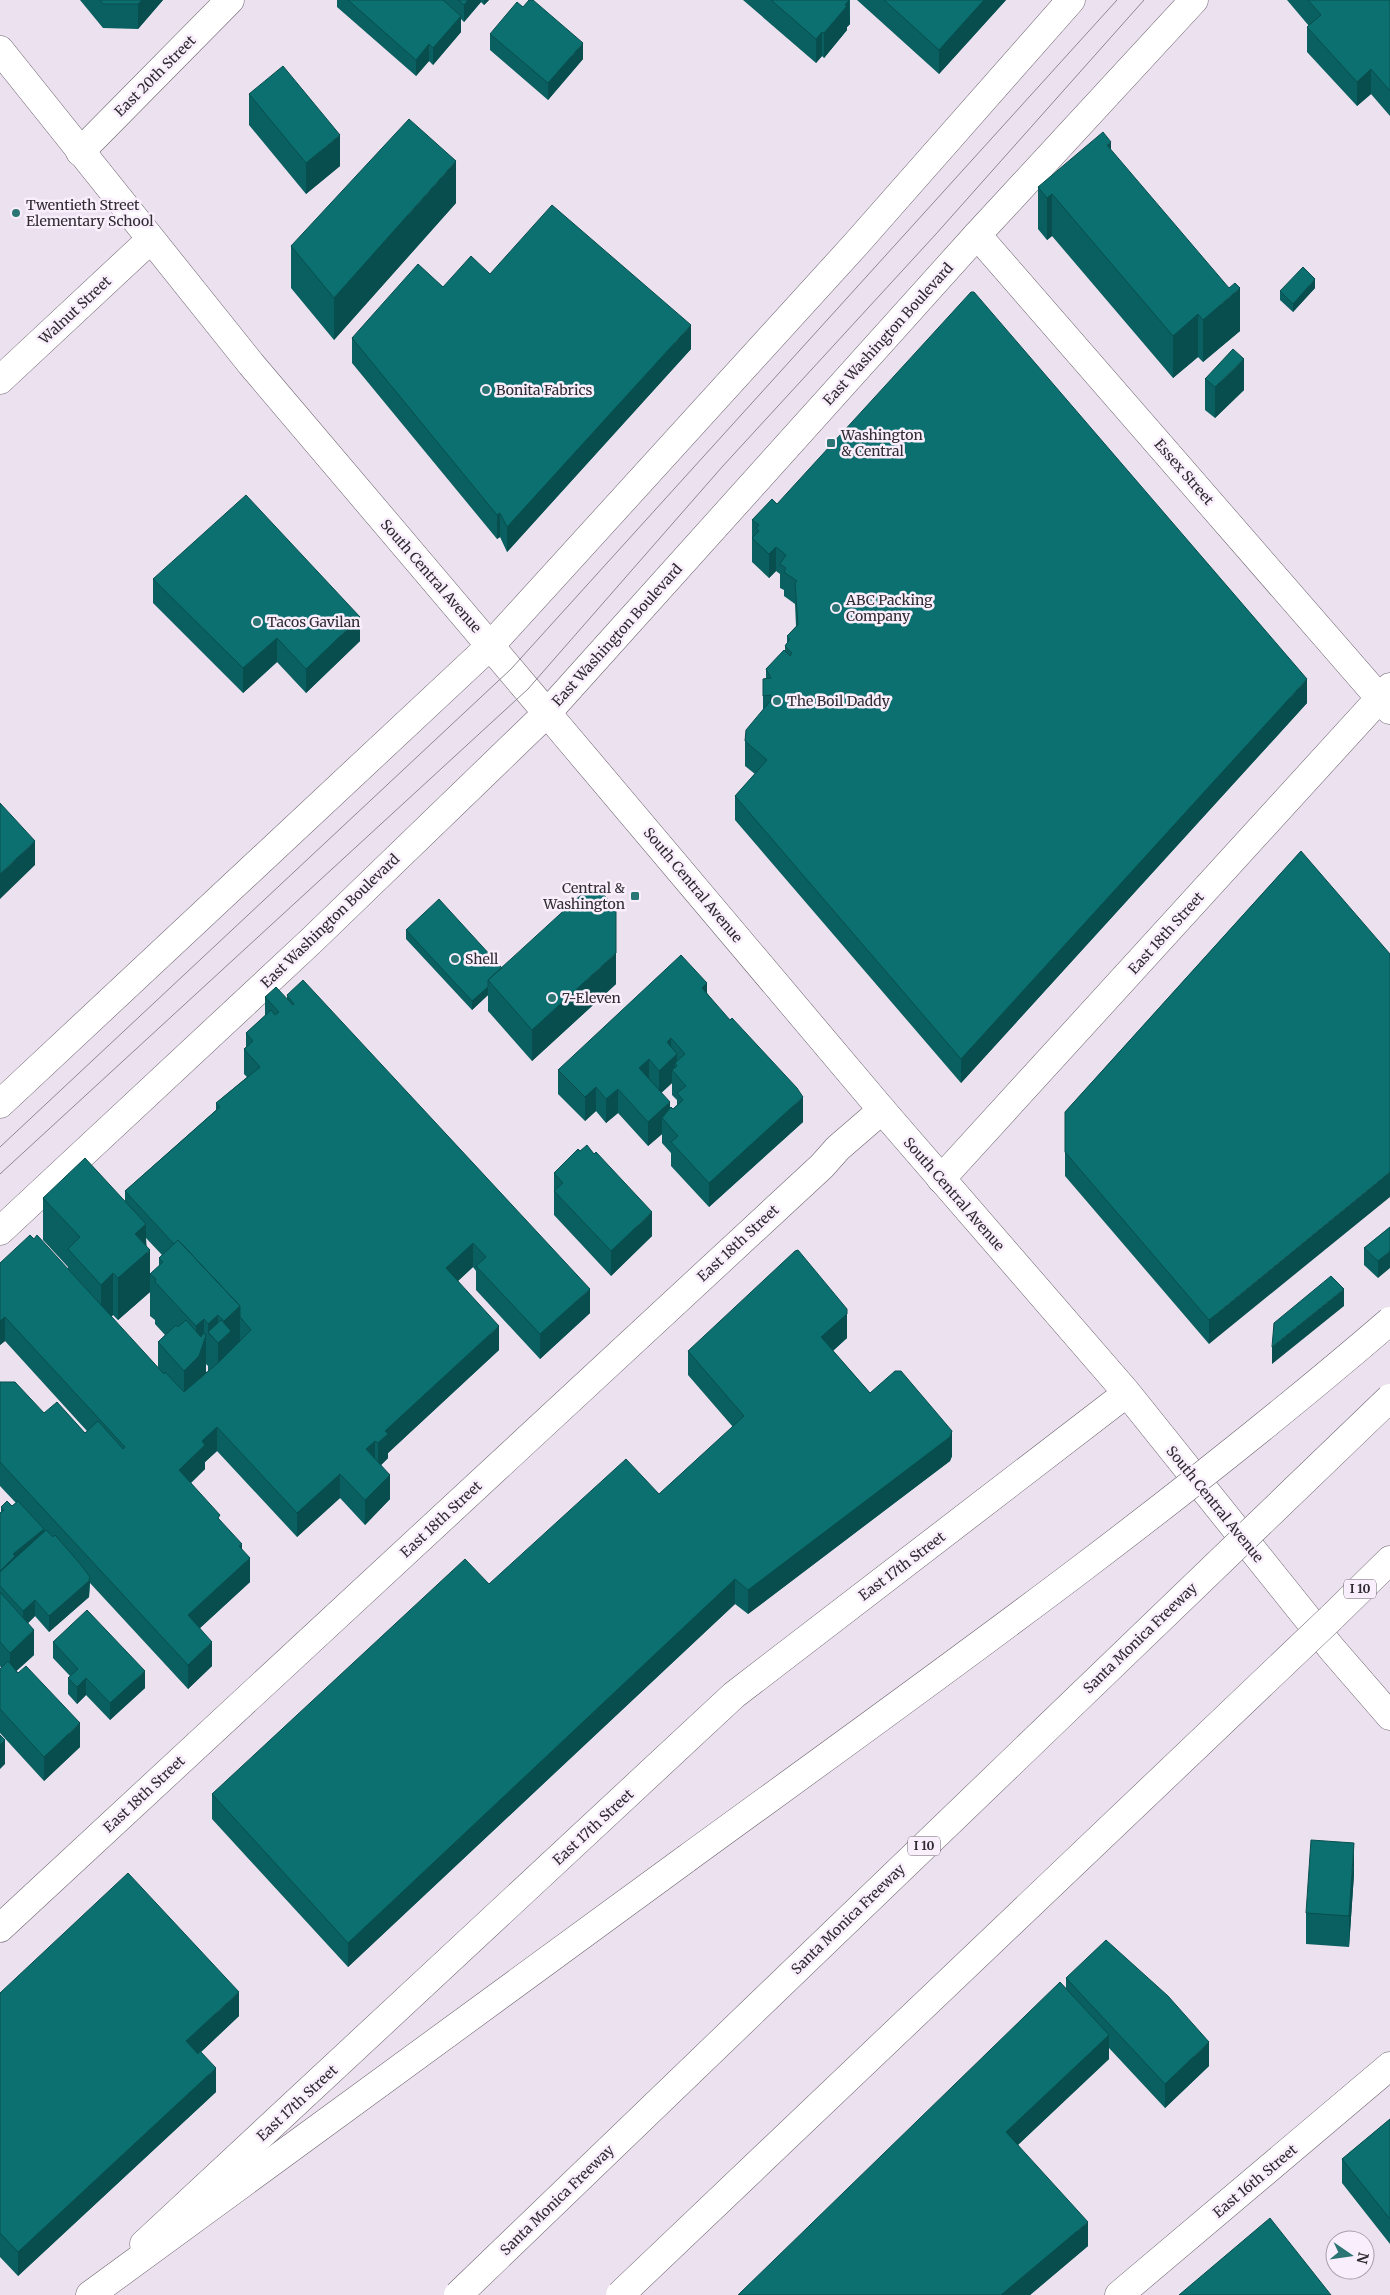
<svg xmlns="http://www.w3.org/2000/svg" width="1390" height="2295" font-family="Merriweather,serif">
	<style>
		.lines { fill: none; stroke-linecap: round; stroke-linejoin: round }
		.minor-casing { stroke: #6d6470; stroke-width: 29 }
		.secondary-casing { stroke: #6d6470; stroke-width: 29 }
		.primary-casing { stroke: #6d6470; stroke-width: 29 }
		.motorway-casing { stroke: #6d6470; stroke-width: 29 }
		.minor { stroke: #fff; stroke-width: 28 }
		.secondary { stroke: #fff; stroke-width: 28 }
		.primary { stroke: #fff; stroke-width: 28 }
		.motorway { stroke: #fff; stroke-width: 28 }
		.tram { stroke: #8f8791; stroke-width: 1 }
		.motorway-bridge-casing { stroke: #6d6470; stroke-width: 29; stroke-linecap: butt }
		.motorway-bridge { stroke: #fff; stroke-width: 28 }
		.wall { fill: #0a6060; fill-rule: evenodd }
		.shaded-wall { fill: #084e4e }
		.building { fill: #0c7070; stroke: #084e4e }
		.poi-dot { fill: #2b7575; stroke: #f9eefc; stroke-width: 2 }
		.labels { text-anchor: middle; stroke-width: 5; stroke-linejoin: round; paint-order: stroke }
		.shield { fill: #f9eefc; stroke: #6c666e; stroke-width: 1 }
		.shield-label { font-size: 12px; font-weight: bold; fill: #2f2b31 }
		.street-label { font-size: 14px; fill: #2f2b31; stroke: #f9eefc }
		.poi-label { font-size: 14px; fill: #2f2b31; stroke: #f9eefc; text-anchor: start }
	</style>
	<rect width="100%" height="100%" fill="#ece1ef"/>
	<g class="lines">
		<defs>
			<path id="minor" d="M80,152L230,0
				M977,235L1390,710
				M0,380L150,240
				M941,1179L1390,687
				M0,1928L822,1166L838,1148L882,1110"/>
			<path id="secondary" d="M547,713L882,1110L1127,1393L1332,1649L1390,1716
				M144,2244L734,1695L1127,1393
				M1119,2295L1390,2066"/>
			<path id="primary" d="M0,50L251,364L547,713
				M0,1104L491,645L856,244L1071,0
				M0,1231L311,941L547,713L977,235L1194,0"/>
			<path id="motorway" d="M1331,1618L1390,1560
				M90,2295L686,1859"/>
		</defs>
		<use href="#minor" class="minor-casing"/>
		<use href="#secondary" class="secondary-casing"/>
		<use href="#primary" class="primary-casing"/>
		<use href="#motorway" class="motorway-casing"/>
		<use href="#minor" class="minor"/>
		<use href="#secondary" class="secondary"/>
		<use href="#primary" class="primary"/>
		<use href="#motorway" class="motorway"/>
		<path class="tram" d="M0,1147L511,669L1117,0
			M0,1174L528,689L722,467L936,234L1144,0"/>
		<defs>
			<path id="motorway-bridge" d="M686,1859C925,1685 1166,1514 1390,1321
				M458,2295L1390,1398
				M620,2295L1331,1618"/>
		</defs>
		<use href="#motorway-bridge" class="motorway-bridge-casing"/>
		<use href="#motorway-bridge" class="motorway-bridge"/>
	</g>
	<path class="wall" d="M80,0H163L138,29L103,28Z
		M337,0H489L484,5L481,2L464,22L461,19V32L433,65L429,61L416,76L337,7Z
		M743,0H850V24L847,27V30L824,58L822,56L816,63Z
		M857,0H1006L939,74Z
		M1287,0H1390V116L1371,94L1357,106L1307,52V27L1309,26Z
		M490,34L583,59L548,100L490,50Z
		M249,94L340,166L306,194L249,125Z
		M1111,150L1240,331L1203,362L1198,357L1173,378L1052,236L1047,240L1038,229V187Z
		M456,203L334,340L291,288V246Z
		M490,274L691,349L507,552L500,537L497,539L352,363V338L443,287Z
		M1315,288L1293,312L1280,300V291Z
		M1205,379L1244,390L1215,418L1205,410Z
		M777,504L1307,703L961,1083L735,820V796L755,774L745,766V741L763,710V679L766,678V669L785,651V646L787,643V636L796,626L795,604L784,596V590L780,588V574L776,571L769,578L752,562V520Z
		M153,579L360,641L306,693L277,662L243,693L153,603Z
		M1301,851L1209,1344L1065,1176V1112Z
		M406,930L502,968L616,984L532,1061L488,1011V995L472,1010L406,939Z
		M707,993L803,1122L709,1207L671,1166V1153L662,1143V1134L648,1146L618,1113L606,1123L596,1111L585,1121L558,1094V1070ZM672,1083V1095L677,1100V1105L673,1109L670,1108L661,1093Z
		M287,995L590,1313L540,1359L476,1290V1271L473,1267L458,1281L499,1350L388,1453V1458L381,1465L390,1499L365,1525L340,1498L297,1537L217,1451L205,1462V1469L191,1483L242,1549L250,1582L200,1628L212,1666L188,1689L90,1583L89,1597L49,1632L35,1616L28,1623L34,1655L16,1671L80,1747L44,1781L0,1733V1669L1,1668L0,1666V1513L1,1512V1507L12,1506L16,1503L0,1486V1382L44,1413L85,1433L87,1431L5,1341L0,1345V1263L68,1270V1267L43,1240V1198L125,1202V1191L216,1110V1103L247,1077L244,1074V1049L246,1048V1033L265,1016V997L287,999ZM146,1238L162,1255L159,1258V1266L150,1274V1316L155,1320V1324L165,1335L158,1342V1368L111,1317L113,1315L118,1320L150,1292ZM206,1364L208,1366V1371L206,1372Z
		M554,1173L652,1236L611,1276L554,1215Z
		M1390,1227L1378,1278L1364,1265V1248Z
		M847,1334V1338L833,1351L870,1393L952,1456L950,1461L748,1614L735,1604L348,1967L212,1819V1794L489,1584L659,1494L733,1427L688,1375V1351Z
		M53,1642L145,1688L110,1720L86,1695L77,1704L68,1694V1678L70,1676L53,1658Z
		M1354,1874L1349,1947L1306,1944V1913Z
		M1066,1978L1209,2066L1165,2108L1109,2048V2059L1018,2145L1088,2246L1030,2295H738L1066,1988Z
		M0,1993L239,2016L201,2052L216,2092L18,2276L0,2257Z
		M1390,2119V2244L1342,2183V2159Z"/>
	<path class="shaded-wall" d="M142,0H163L138,29V4Z
		M468,0H481V2L464,22V5Z
		M484,0H489L484,5Z
		M849,0L850,24L847,27V30L824,58V33Z
		M984,0H1006L939,74V50Z
		M461,16V32L433,65V48Z
		M822,32V56L816,63V39Z
		M583,43V59L548,100V83Z
		M429,44V61L416,76V60Z
		M1371,69V94L1357,106V82Z
		M340,135V166L306,194V163Z
		M1111,142V184L1107,145Z
		M456,161V203L334,340V298Z
		M1052,194V236L1047,240V198Z
		M1315,279V288L1293,312V304Z
		M1240,288V331L1203,362V320Z
		M1198,314V357L1173,378V336Z
		M691,325V349L507,552V527Z
		M1244,359V390L1215,418V387Z
		M500,513V537L497,539V515Z
		M776,547V571L769,578V554Z
		M360,617V641L306,693V669Z
		M277,638V662L243,693V668Z
		M1307,679V703L961,1083V1059Z
		M35,841V865L0,899V874Z
		M616,953V984L532,1061V1030Z
		M707,983V1008L702,988Z
		M488,987V995L472,1010V1001Z
		M671,1038V1060L677,1054V1076V1066L675,1063V1073L672,1070V1083L659,1095V1071L667,1042Z
		M649,1059V1083L639,1068Z
		M596,1087V1111L585,1121V1097Z
		M618,1089V1113L606,1123V1099Z
		M803,1097V1122L709,1207V1183Z
		M670,1102V1127L662,1118V1134L648,1146V1122Z
		M1390,1172V1197L1209,1344V1320Z
		M652,1212V1236L611,1276V1251Z
		M146,1224V1254L150,1250V1292L118,1320V1278L135,1234Z
		M473,1243V1267L446,1292V1268Z
		M1390,1251V1268L1378,1278V1261Z
		M113,1273V1315L101,1327V1285Z
		M590,1289V1313L540,1359V1334Z
		M1344,1289V1306L1272,1364V1347Z
		M240,1306V1348L218,1385V1343L224,1338V1321Z
		M847,1309V1338L821,1361V1337Z
		M218,1315V1343L208,1333V1324Z
		M5,1317V1341L0,1345V1321Z
		M204,1319V1343L206,1335V1377L184,1413V1371L196,1359V1326Z
		M499,1326V1350L388,1453V1458L378,1468V1443L385,1431Z
		M217,1427V1451L205,1462V1469L179,1494V1470L202,1441Z
		M952,1431V1456L950,1461L748,1614V1590Z
		M375,1441V1465L366,1449Z
		M340,1474V1498L297,1537V1513Z
		M390,1475V1499L365,1525V1500Z
		M44,1529V1545L0,1586V1571L13,1554Z
		M242,1544V1565L250,1558V1582L188,1639V1615L239,1546Z
		M90,1577L89,1597L49,1632V1616Z
		M735,1579V1604L348,1967V1943Z
		M35,1600V1616L23,1628V1611Z
		M34,1630V1655L10,1677V1653Z
		M212,1642V1666L188,1689V1665Z
		M145,1671V1688L110,1720V1703Z
		M86,1678V1695L77,1704V1687Z
		M80,1723V1747L44,1781V1757Z
		M5,1740V1764L0,1769V1745Z
		M1354,1843V1874L1349,1947V1916Z
		M239,1992V2016L186,2066V2041Z
		M1109,2035V2059L1006,2156V2132Z
		M1209,2042V2066L1165,2108V2084Z
		M216,2068V2092L18,2276V2252Z
		M1088,2222V2246L1030,2295H1001Z"/>
	<path class="building" d="M100,0H142L138,4H103Z
		M348,0H443L461,16L433,48L429,44L416,60Z
		M458,0H468L464,5Z
		M529,0H533L583,43L548,83L490,34L517,2L523,7Z
		M771,0H849L845,5L847,6L824,33L822,32L816,39Z
		M884,0H984L939,50Z
		M1308,0H1390V91L1371,69L1357,82L1307,27L1321,15Z
		M283,66L340,135L306,163L249,94Z
		M409,119L456,161L334,298L291,246Z
		M1103,132L1111,142L1107,145L1229,288L1235,283L1240,288L1203,320L1198,314L1173,336L1052,194L1047,198L1038,187Z
		M552,205L691,325L507,527L500,513L497,515L352,338L418,264L443,287L471,256L490,274Z
		M1303,267L1315,279L1293,304L1280,291Z
		M971,292H974L1307,679L961,1059L735,796L767,760L745,741L746,730L771,700V695L763,696V679L771,678L766,669L784,650L790,656L792,653L785,646L790,639L787,636L798,625L795,583L797,581L784,572L786,568L780,564L786,555L776,547L769,554L752,538L759,531L756,528L759,525L752,520L772,499L777,504Z
		M1233,349L1244,359L1215,387L1205,379Z
		M246,495L360,617L306,669L277,638L243,668L153,579Z
		M0,803L35,841L0,874Z
		M1301,851L1390,954V1172L1209,1320L1065,1152V1112Z
		M594,883L616,909V953L532,1030L488,980Z
		M439,899L502,968L488,980V987L472,1001L406,930Z
		M681,955L707,983L702,988L730,1020L732,1018L797,1088L803,1097L709,1183L671,1142L678,1136L662,1118L671,1107L673,1109L683,1100L677,1093L686,1086L672,1070L677,1066L675,1063L685,1054L671,1038L667,1042L677,1054L659,1071L649,1059L639,1068L670,1102L648,1122L618,1089L606,1099L596,1087L585,1097L558,1070Z
		M303,980L590,1289L540,1334L476,1266L486,1257L473,1243L446,1268L499,1326L385,1431L388,1434L378,1443L375,1441L366,1449L390,1475L365,1500L340,1474L297,1513L217,1427L202,1441L205,1445L179,1470L220,1515L218,1518L242,1544L239,1546L250,1558L188,1615L212,1642L188,1665L0,1462V1382H15L44,1413L57,1402L85,1433L98,1421L123,1449L125,1447L5,1317L0,1321V1263L30,1235L34,1239L37,1235L164,1374L165,1372L184,1392L219,1362L251,1330L240,1317V1306L178,1240L174,1244L125,1191L220,1107L216,1103L260,1067L244,1049L253,1041L246,1033L271,1010L275,1015L279,1012L265,997L276,987L293,1005L294,1004L287,995Z
		M587,1145L594,1154L596,1152L652,1212L611,1251L554,1191L563,1183L554,1173L578,1149L580,1151Z
		M85,1158L146,1224L135,1234L150,1250L118,1278L113,1273L101,1285L68,1249L80,1237L43,1198Z
		M1390,1227V1251L1378,1261L1364,1248Z
		M178,1240L240,1306L224,1321L218,1315L208,1324L204,1319L196,1326L155,1282L156,1279L150,1274L163,1262L159,1258Z
		M798,1250L847,1309V1314L821,1337L870,1393L895,1371H901L952,1431L950,1437L748,1590L735,1579L348,1943L212,1794L465,1559L489,1584L626,1459L659,1494L744,1416L688,1351L795,1251Z
		M1331,1276L1344,1289L1272,1347L1274,1323Z
		M186,1320L201,1337L203,1333L206,1335L199,1356L184,1371L158,1342L176,1325L178,1327Z
		M221,1320L231,1331L218,1343L208,1332Z
		M7,1501L12,1506L18,1501L44,1529L13,1554L15,1556L0,1571V1513L4,1510L1,1507Z
		M46,1530L53,1537L55,1535L81,1565L90,1577L89,1581L49,1616L35,1600L23,1611L0,1586V1572Z
		M0,1592L34,1630L10,1653L0,1642Z
		M87,1610L145,1671L110,1703L86,1678L77,1687L68,1678L78,1669L53,1642Z
		M8,1661L18,1673L26,1666L80,1723L44,1757L0,1709V1669Z
		M0,1735L5,1740L0,1745Z
		M1311,1840L1354,1843L1349,1916L1306,1913Z
		M128,1873L239,1992L186,2041L198,2054L200,2051L216,2068L18,2252L0,2233V1993Z
		M1106,1940L1168,1996L1209,2042L1165,2084L1066,1978Z
		M1060,1982L1109,2035L1006,2132L1088,2222L1001,2295H738Z
		M1390,2119V2219L1342,2159Z
		M1270,2218L1331,2295H1179Z"/>
	<g class="poi-dot">
		<circle cx="16" cy="213" r="5"/>
		<circle cx="486" cy="390" r="5"/>
		<rect x="826" y="438" width="10" height="10" rx="2.5"/>
		<circle cx="836" cy="608" r="5"/>
		<circle cx="257" cy="622" r="5"/>
		<circle cx="777" cy="701" r="5"/>
		<rect x="630" y="891" width="10" height="10" rx="2.5"/>
		<circle cx="455" cy="959" r="5"/>
		<circle cx="552" cy="998" r="5"/>
	</g>
	<g class="labels">
		<g class="shield">
			<rect x="1344" y="1579.5" width="32" height="19" rx="4"/>
			<rect x="908" y="1836.5" width="32" height="19" rx="4"/>
		</g>
		<g class="shield-label">
			<text x="1360" y="1593">I 10</text>
			<text x="924" y="1850">I 10</text>
		</g>
		<g class="street-label">
			<text transform="translate(155 76) rotate(-45)" y="5">East 20th Street</text>
			<text transform="translate(75 310) rotate(-43)" y="5">Walnut Street</text>
			<text transform="translate(888 334) rotate(-48)" y="5">East Washington Boulevard</text>
			<text transform="translate(1184 472) rotate(49)" y="5">Essex Street</text>
			<text transform="translate(431 576) rotate(49)" y="5">South Central Avenue</text>
			<text transform="translate(617 635) rotate(-48)" y="5">East Washington Boulevard</text>
			<text transform="translate(693 885) rotate(50)" y="5">South Central Avenue</text>
			<text transform="translate(330 921) rotate(-44)" y="5">East Washington Boulevard</text>
			<text transform="translate(1166 933) rotate(-48)" y="5">East 18th Street</text>
			<text transform="translate(954 1194) rotate(49)" y="5">South Central Avenue</text>
			<text transform="translate(738 1243) rotate(-43)" y="5">East 18th Street</text>
			<text transform="translate(1215 1504) rotate(51)" y="5">South Central Avenue</text>
			<text transform="translate(441 1519) rotate(-43)" y="5">East 18th Street</text>
			<text transform="translate(902 1566) rotate(-37)" y="5">East 17th Street</text>
			<text transform="translate(1140 1638) rotate(-44)" y="5">Santa Monica Freeway</text>
			<text transform="translate(144 1794) rotate(-43)" y="5">East 18th Street</text>
			<text transform="translate(593 1827) rotate(-43)" y="5">East 17th Street</text>
			<text transform="translate(848 1919) rotate(-44)" y="5">Santa Monica Freeway</text>
			<text transform="translate(297 2103) rotate(-43)" y="5">East 17th Street</text>
			<text transform="translate(1255 2181) rotate(-40)" y="5">East 16th Street</text>
			<text transform="translate(557 2200) rotate(-44)" y="5">Santa Monica Freeway</text>
		</g>
		<g class="poi-label">
			<text x="26" y="210">Twentieth Street<tspan x="26" dy="16">Elementary School</tspan></text>
			<text x="496" y="395">Bonita Fabrics</text>
			<text x="841" y="440">Washington<tspan x="841" dy="16">&amp; Central</tspan></text>
			<text x="846" y="605">ABC Packing<tspan x="846" dy="16">Company</tspan></text>
			<text x="267" y="627">Tacos Gavilan</text>
			<text x="787" y="706">The Boil Daddy</text>
			<text x="625" y="893" text-anchor="end">Central &amp;<tspan x="625" dy="16">Washington</tspan></text>
			<text x="465" y="964">Shell</text>
			<text x="562" y="1003">7-Eleven</text>
		</g>
	</g>
	<g transform="translate(1350 2255) rotate(103)"><circle r="24" fill="#f9eefc" stroke="#a8a0ab"/>
	<path d="M0-4L9 19L0 12L-9 19Z" fill="#2b7575"/>
	<text y="-8" font-size="14" font-weight="bold" text-anchor="middle" fill="#2f2b31">N</text>
	</g>
</svg>
